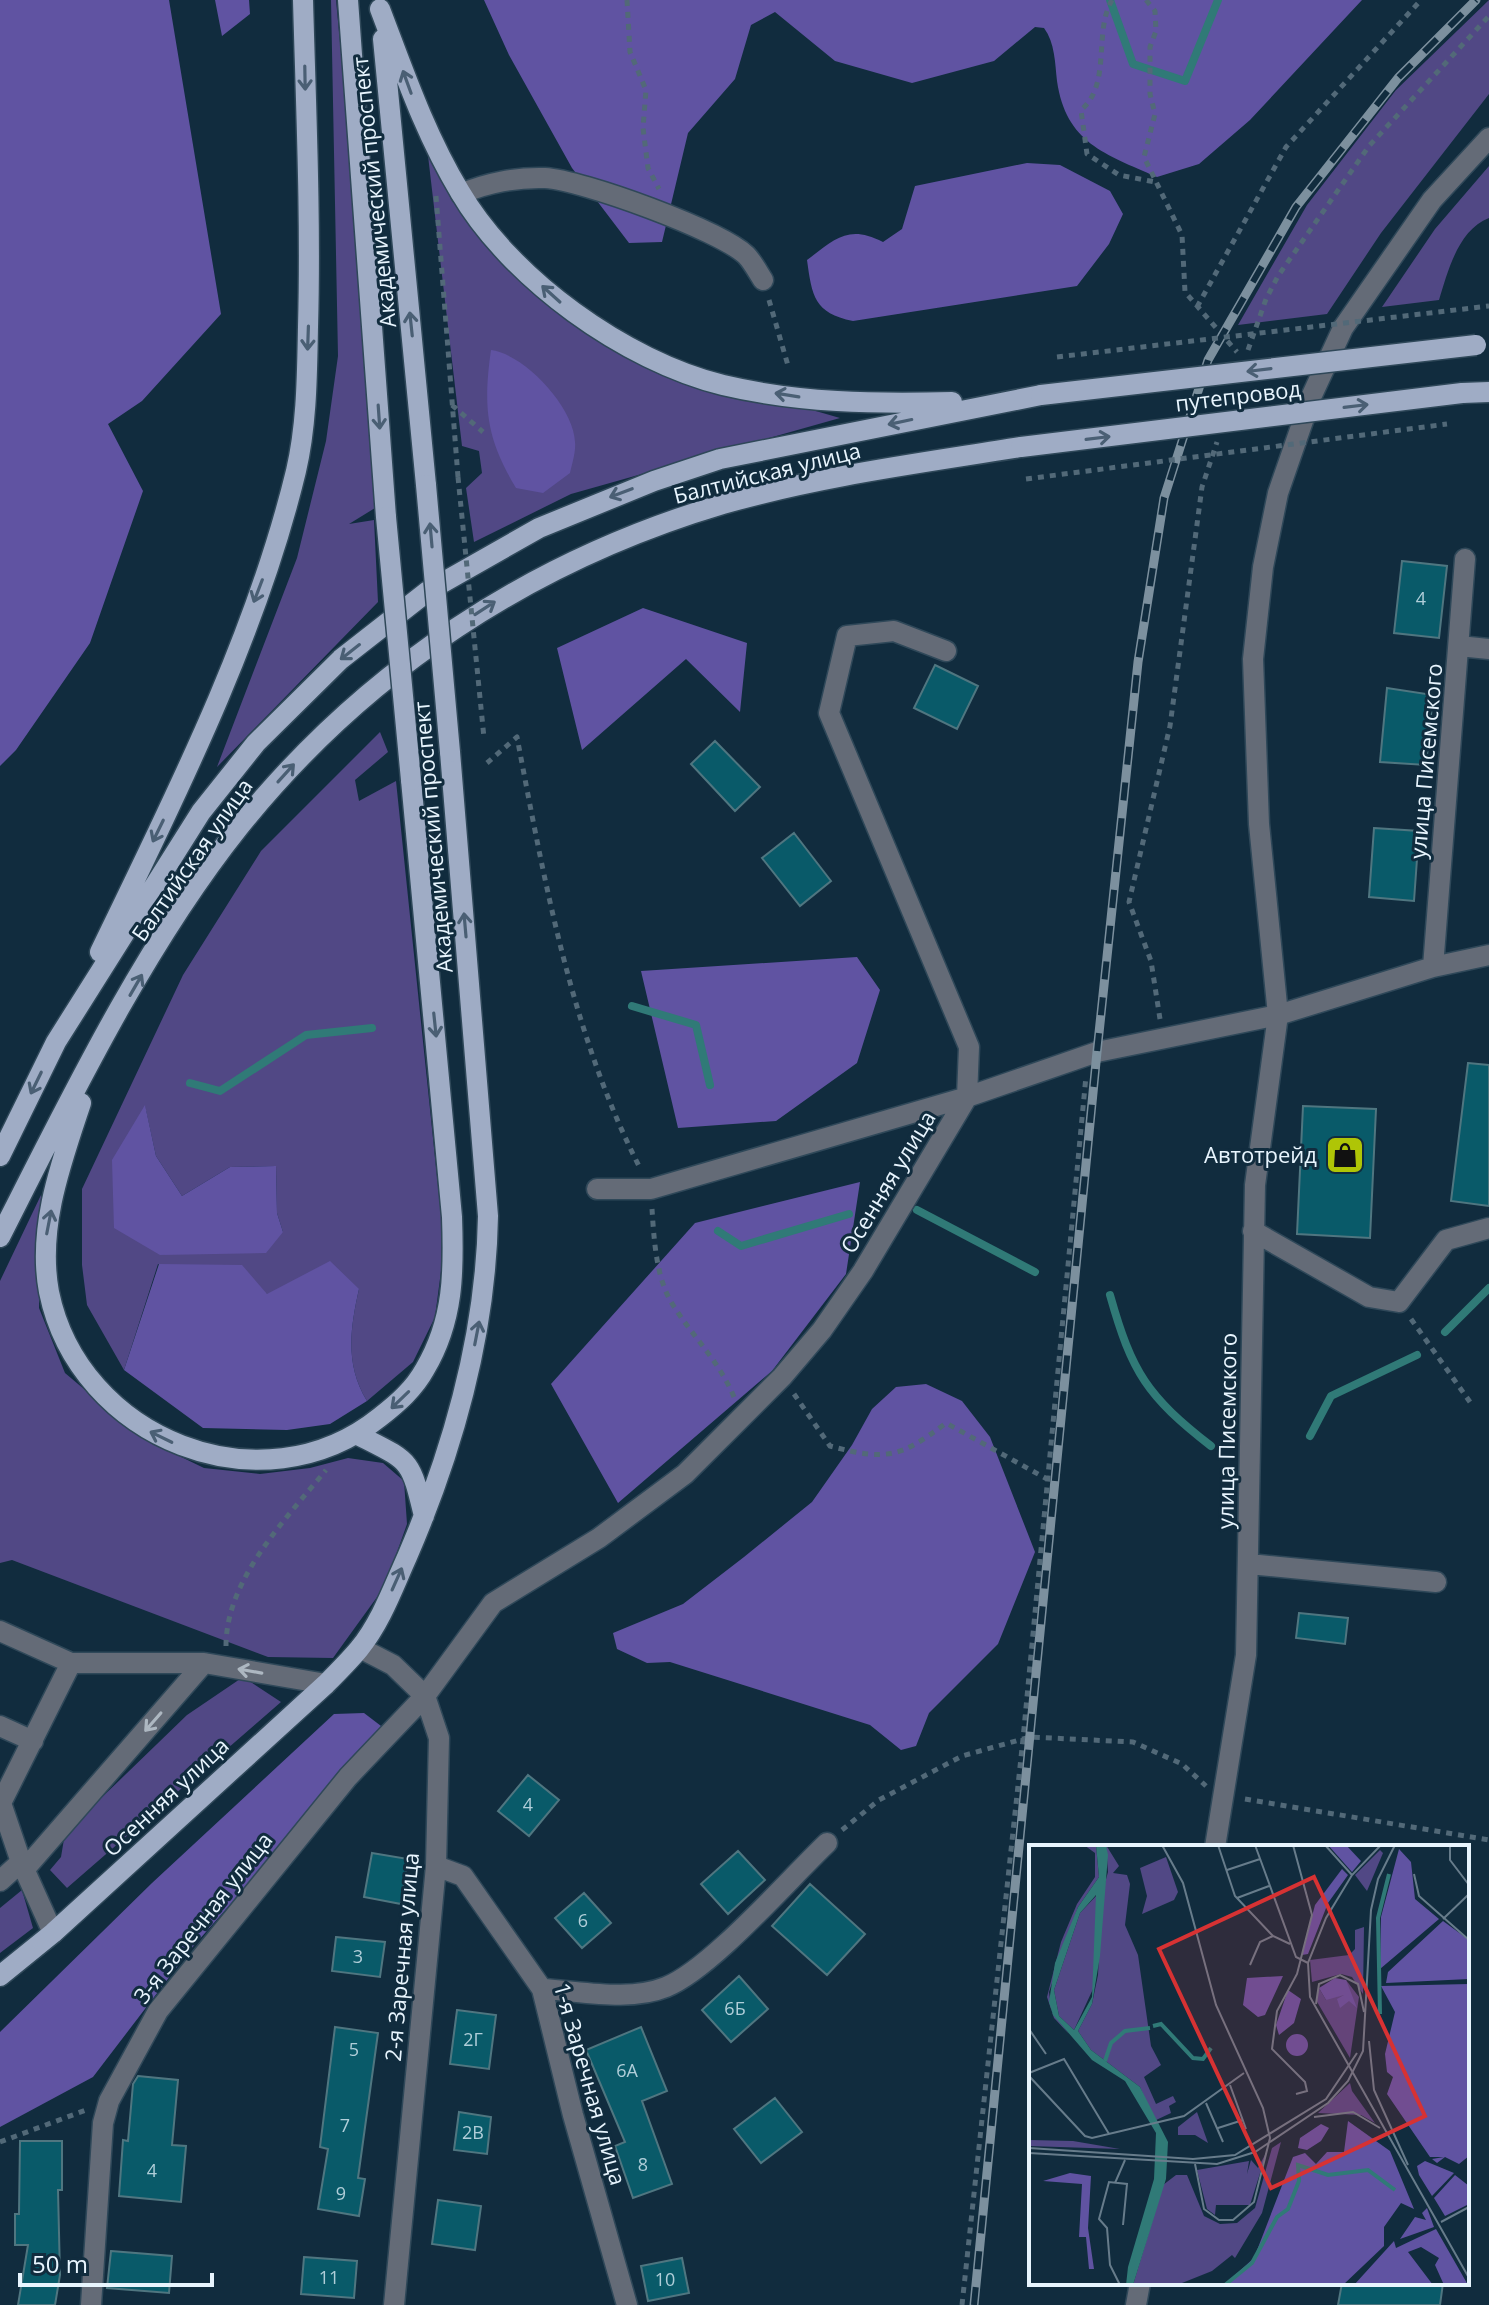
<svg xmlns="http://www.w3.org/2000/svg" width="1489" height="2305" font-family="'Open Sans',sans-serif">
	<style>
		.green { fill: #514885; fill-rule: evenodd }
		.forest { fill: #6053a2 }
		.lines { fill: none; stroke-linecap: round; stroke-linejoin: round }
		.stream { stroke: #307a77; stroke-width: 8 }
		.building { fill: #095a69; stroke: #4f7680; stroke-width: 2 }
		.minor-casing { stroke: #2f4859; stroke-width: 23 }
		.major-casing { stroke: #2f4859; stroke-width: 23 }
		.path { stroke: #526978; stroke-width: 5; stroke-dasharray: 6 6; stroke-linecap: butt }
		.minor { stroke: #646b77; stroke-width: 20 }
		.major { stroke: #9facc5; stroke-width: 20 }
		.rail-casing { stroke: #7c909e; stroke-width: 9 }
		.rail { stroke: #112c3e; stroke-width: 6; stroke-dasharray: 18; stroke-linecap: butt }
		.major-bridge-casing { stroke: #2f4859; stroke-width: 23; stroke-linecap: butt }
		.path-bridge { stroke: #526978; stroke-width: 5; stroke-dasharray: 6 6; stroke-linecap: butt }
		.major-bridge { stroke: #9facc5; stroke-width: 20 }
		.oneway { stroke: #4a5f74 }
		.oneway2 { stroke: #adb7c1 }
		.labels { text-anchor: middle; stroke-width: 6; stroke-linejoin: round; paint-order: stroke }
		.number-label { font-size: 18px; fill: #b0ced9 }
		.street-label { font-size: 22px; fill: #e8f5fe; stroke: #112c3e }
		.poi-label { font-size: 22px; fill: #e8f5fe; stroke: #112c3e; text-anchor: end }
		.inset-river { fill: none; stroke: #307a77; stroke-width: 4 }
		.inset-road { fill: none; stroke: #677c8b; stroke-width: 2 }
		.view { fill: #d73233; fill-opacity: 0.15; stroke: #d73233; stroke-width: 4 }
		.inset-edge { fill: none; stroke: #e8f5fe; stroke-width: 4 }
	</style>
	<rect width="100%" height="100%" fill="#112c3e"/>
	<path class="green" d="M331,0H336L371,371L375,508L349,524L374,520L378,602L217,767L297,558L326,441L338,356Z
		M1489,0V94L1381,233L1327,314L1238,325L1307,205L1396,90Z
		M425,130L464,196L578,314L722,384L840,418L571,494L474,542L466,488L482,473L479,451L462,446Z
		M1489,166V218C1458,230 1448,271 1439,300L1382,307L1435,229Z
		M380,732L388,752L355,780L359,801L396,781L442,1225L441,1271L435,1317L413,1362L367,1401C345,1365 350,1329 359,1289L267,1294L158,1264L124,1370L87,1305L82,1265V1189L183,975L261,851ZM145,1106L156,1156L182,1196L230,1167L276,1166L277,1213L283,1232L160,1255Z
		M41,1195L39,1308L65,1373L142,1438L204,1468L260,1474L310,1468L348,1458L383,1463L404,1481L407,1524L385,1586L333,1658L268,1657L12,1560L0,1563V1281Z
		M243,1677L281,1702L67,1888L50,1870L61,1857L65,1833L187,1715Z
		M22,1890L33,1928L0,1953V1908Z"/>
	<path class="forest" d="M0,0H169L221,314L142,401L108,424L143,491L90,643L16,750L0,766Z
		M215,0H249L250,14L222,36Z
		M484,0H1362L1250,120L1199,164L1157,177C1105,154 1066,143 1057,81C1055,63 1055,43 1044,28L1035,27L994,61L912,83L835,61L775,12L751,25L735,79L688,133L662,242L629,243L572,168L509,55Z
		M1027,163L1060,165L1110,191L1123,214L1109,244L1077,286L853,321C814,313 812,296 807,260C835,239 848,224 883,242L902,229L915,186Z
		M491,350C524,354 574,407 575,442C576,452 572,464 570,473L543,493L516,488C486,438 483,407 491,350Z
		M643,608L747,643L740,712L686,659L582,750L557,648Z
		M857,957L880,990L857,1063L776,1121L678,1128L641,971Z
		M145,1105L156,1156L182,1196L230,1167L276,1166L277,1213L283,1232L266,1253L160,1255L114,1228L112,1160Z
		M860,1182L846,1274L772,1371L618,1503L551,1384L695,1223Z
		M330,1261L359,1289C350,1329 345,1365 367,1401L330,1424L287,1430L203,1428L124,1370L159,1264L242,1265L267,1294Z
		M926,1384L962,1401L990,1437L1035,1552L998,1644L929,1713L916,1746L901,1750L870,1725L670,1662L647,1663L617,1649L613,1633L683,1604L744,1557L812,1502L852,1445L872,1409L896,1387Z
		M364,1713L385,1729L190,1950L93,2077L0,2127V2032L152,1883L334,1714Z"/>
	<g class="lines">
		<path class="stream" d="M1110,0L1133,64L1185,81L1218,0
			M632,1006L696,1025L710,1085
			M190,1083L220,1091L306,1035L372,1028
			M917,1210L1035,1272
			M718,1231L741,1246L849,1214
			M1110,1295C1132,1373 1147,1396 1211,1446
			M1445,1332L1489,1288
			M1310,1436L1331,1396L1417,1355"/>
	</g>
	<path class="building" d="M1402,561L1447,566L1439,638L1394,633Z
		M935,665L978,686L957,729L914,708Z
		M1387,688L1433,695L1426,765L1380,762Z
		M715,741L760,787L735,811L691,764Z
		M1374,828L1419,831L1414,901L1369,897Z
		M794,833L831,881L800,906L762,858Z
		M1468,1063L1489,1065V1206L1451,1201Z
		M1303,1106L1376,1109L1370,1238L1297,1234Z
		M1299,1613L1348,1618L1345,1644L1296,1638Z
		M528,1775L559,1800L529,1836L498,1811Z
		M738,1851L765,1880L728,1914L701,1884Z
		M372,1853L408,1859L401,1904L364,1897Z
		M810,1884L865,1934L827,1975L772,1926Z
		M584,1893L611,1923L582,1948L555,1918Z
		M336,1937L385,1942L380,1977L332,1971Z
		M739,1976L768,2009L731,2042L702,2010Z
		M457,2010L496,2015L489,2069L450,2064Z
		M335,2027L378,2033L358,2178L365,2179L359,2216L318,2209L328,2149L320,2147Z
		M641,2027L667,2091L642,2101L672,2184L633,2198L615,2146L625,2142L586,2050Z
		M138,2076L178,2080L172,2145L186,2146L181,2202L119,2196L123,2140L128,2141L133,2084Z
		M775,2098L802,2132L761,2163L734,2129Z
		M459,2112L491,2117L487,2154L454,2150Z
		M20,2141H62V2190H58L60,2275L55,2305H18L28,2245H15V2214H19Z
		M438,2200L481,2206L475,2250L432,2244Z
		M111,2251L172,2256L169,2293L107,2288Z
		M304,2257L357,2261L354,2298L301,2294Z
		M682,2258L689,2293L648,2301L641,2266Z
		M1342,2283H1443L1440,2305H1338Z"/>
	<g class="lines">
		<defs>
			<path id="minor" d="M461,194C486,183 517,177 545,178C582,180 719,230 746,255C752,261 758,272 763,280
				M1459,646L1489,649
				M1433,967L1465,559
				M597,1189H651L967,1097L1097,1052L1278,1015L1433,967L1489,955
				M1253,1231L1369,1297L1399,1302L1446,1240L1489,1228
				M1249,1564L1436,1582
				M0,1631L71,1663
				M360,1648L393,1665L425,1696L439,1738L436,1866L394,2305
				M0,1726L33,1741
				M1215,1847L1246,1655L1255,1185L1278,1015L1259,824L1253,659L1263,567L1278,493L1312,395L1343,328L1432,200L1489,138
				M436,1866L463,1876L542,1989L573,2115L627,2305
				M24,1870L204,1663
				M0,1881L21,1862
				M53,1933L21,1862L1,1803L71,1663H204L326,1684
				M542,1989C581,1991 629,2002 666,1987C711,1969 788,1880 827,1843
				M91,2305L103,2123L109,2101L158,2011L348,1777L425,1696L493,1603L599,1538L685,1474L782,1377L822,1330L863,1271L967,1097L969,1047L829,713L847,636L894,631L946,651
				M1136,2305L1140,2283"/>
			<path id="major" d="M348,0L386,517
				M380,9C404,72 425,134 460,192C511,279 625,361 723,385C799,403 875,404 952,402
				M383,39L426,485
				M1462,393L1489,392
				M100,952C174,799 256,637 296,471C307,424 307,374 308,327C311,218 306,109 303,0
				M81,1103C61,1163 37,1228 49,1292C79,1439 262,1512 380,1417C398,1403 414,1389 425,1369C454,1320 454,1271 452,1217L411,780
				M0,1156L56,1042L201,812L256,743L341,659L428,591L539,528L654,481L720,459L1041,395
				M0,1237C69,1101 144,946 239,827C365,670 531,561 723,504C820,476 922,463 1021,447
				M358,1435C411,1462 410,1458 424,1516
				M0,1976L53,1933L326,1684C337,1673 349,1661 359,1649C381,1622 393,1588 407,1557C454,1448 486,1335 488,1216L450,752"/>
		</defs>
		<use href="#minor" class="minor-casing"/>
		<use href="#major" class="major-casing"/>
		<path class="path" d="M627,0L630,52L646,90L643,128L648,168L659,189
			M1112,0C1093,32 1112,84 1081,110L1087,154L1119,175L1155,182
			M1146,0L1155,11L1156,31L1150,47V94L1155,114L1144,157L1182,235L1185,292L1237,352
			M436,196L458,477
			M769,300L789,369
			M1197,307L1286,147L1421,0
			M1248,350L1266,299L1278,276L1369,146L1489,16
			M452,405L483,432
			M487,763L517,737C545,884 572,1036 641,1170
			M1160,1019L1151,961L1129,902L1170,726L1202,487L1217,442
			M652,1209C654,1239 656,1279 673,1305C693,1337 719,1361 734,1397
			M1411,1319L1470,1402
			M794,1394L830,1446C886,1461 900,1458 946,1423L1047,1479
			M226,1646C226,1579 286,1519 326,1470
			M1245,1799L1489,1840
			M842,1830L879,1800L962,1756L1030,1737L1133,1742L1182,1764L1206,1786
			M0,2142L86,2110
			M962,2305L1023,1739L1086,1076"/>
		<use href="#minor" class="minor"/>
		<use href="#major" class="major"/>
		<defs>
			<path id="rail" d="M974,2305L1097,1052L1138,662L1164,498L1208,360L1296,207L1398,78L1476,0"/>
		</defs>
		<use href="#rail" class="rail-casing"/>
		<use href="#rail" class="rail"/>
		<defs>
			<path id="major-bridge" d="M1041,395L1476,345
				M1021,447L1462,393
				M426,485L450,752
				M386,517L411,780"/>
		</defs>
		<use href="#major-bridge" class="major-bridge-casing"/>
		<path class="path-bridge" d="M1057,357L1489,306
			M458,477L484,738
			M1026,479L1447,424"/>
		<use href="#major-bridge" class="major-bridge"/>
	</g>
	<defs><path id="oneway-shaft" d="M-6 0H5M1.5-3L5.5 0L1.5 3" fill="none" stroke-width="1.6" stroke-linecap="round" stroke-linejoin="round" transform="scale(2)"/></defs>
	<g class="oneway">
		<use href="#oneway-shaft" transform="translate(305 78) rotate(89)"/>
		<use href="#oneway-shaft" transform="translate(407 82) rotate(-110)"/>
		<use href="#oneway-shaft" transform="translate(551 294) rotate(-138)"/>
		<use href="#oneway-shaft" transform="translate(411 324) rotate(-96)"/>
		<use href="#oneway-shaft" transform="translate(308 338) rotate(92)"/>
		<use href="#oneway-shaft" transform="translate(1259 370) rotate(173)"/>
		<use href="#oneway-shaft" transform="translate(787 395) rotate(-171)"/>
		<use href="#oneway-shaft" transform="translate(1356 406) rotate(-7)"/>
		<use href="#oneway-shaft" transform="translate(379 417) rotate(86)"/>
		<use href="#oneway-shaft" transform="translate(900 422) rotate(168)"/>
		<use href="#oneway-shaft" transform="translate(1098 438) rotate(-7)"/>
		<use href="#oneway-shaft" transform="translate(621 493) rotate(159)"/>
		<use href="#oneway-shaft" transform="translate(431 535) rotate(-95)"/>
		<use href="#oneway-shaft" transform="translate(258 591) rotate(111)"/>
		<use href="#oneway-shaft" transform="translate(485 608) rotate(-33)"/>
		<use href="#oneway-shaft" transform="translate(350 652) rotate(142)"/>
		<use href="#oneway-shaft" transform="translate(286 773) rotate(-48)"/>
		<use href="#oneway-shaft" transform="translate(158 831) rotate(116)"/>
		<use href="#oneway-shaft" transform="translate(465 925) rotate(-95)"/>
		<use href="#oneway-shaft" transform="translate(136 985) rotate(-60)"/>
		<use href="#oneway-shaft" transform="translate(435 1025) rotate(84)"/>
		<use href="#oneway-shaft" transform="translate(36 1083) rotate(116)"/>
		<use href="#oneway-shaft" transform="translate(49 1222) rotate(-79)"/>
		<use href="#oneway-shaft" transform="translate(477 1333) rotate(-79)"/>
		<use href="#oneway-shaft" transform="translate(400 1400) rotate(136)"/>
		<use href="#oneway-shaft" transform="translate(161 1437) rotate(-154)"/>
		<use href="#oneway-shaft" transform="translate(397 1579) rotate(-66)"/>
	</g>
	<g class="oneway2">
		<use href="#oneway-shaft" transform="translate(250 1671) rotate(-170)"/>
		<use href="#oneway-shaft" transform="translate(153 1722) rotate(131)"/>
	</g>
	<defs>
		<symbol id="shop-square" viewBox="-11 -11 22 22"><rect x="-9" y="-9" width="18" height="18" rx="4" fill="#afc506" stroke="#112c3e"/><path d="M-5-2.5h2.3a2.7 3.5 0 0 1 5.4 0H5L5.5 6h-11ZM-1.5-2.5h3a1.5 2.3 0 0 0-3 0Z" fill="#111"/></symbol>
	</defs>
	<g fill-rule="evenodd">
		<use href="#shop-square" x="1323" y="1133" width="44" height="44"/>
	</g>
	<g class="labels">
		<g class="number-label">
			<text x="1421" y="605">4</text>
			<text x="528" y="1811">4</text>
			<text x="583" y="1927">6</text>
			<text x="358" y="1963">3</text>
			<text x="735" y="2015">6Б</text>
			<text x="473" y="2046">2Г</text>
			<text x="354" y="2056">5</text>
			<text x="627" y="2077">6А</text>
			<text x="345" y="2132">7</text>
			<text x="473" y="2139">2В</text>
			<text x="643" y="2171">8</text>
			<text x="152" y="2177">4</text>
			<text x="341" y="2200">9</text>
			<text x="329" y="2284">11</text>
			<text x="665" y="2286">10</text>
		</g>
		<g class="street-label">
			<text transform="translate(374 192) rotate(-96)" y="8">Академический проспект</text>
			<text transform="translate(1238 396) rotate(-7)" y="8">путепровод</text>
			<text transform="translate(767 473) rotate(-14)" y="8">Балтийская улица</text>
			<text transform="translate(1426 761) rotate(-85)" y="8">улица Писемского</text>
			<text transform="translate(433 837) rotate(-95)" y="8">Академический проспект</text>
			<text transform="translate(192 860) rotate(-55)" y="8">Балтийская улица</text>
			<text transform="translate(888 1182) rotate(-59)" y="8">Осенняя улица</text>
			<text transform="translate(1227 1431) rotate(-89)" y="8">улица Писемского</text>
			<text transform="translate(166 1797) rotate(-43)" y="8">Осенняя улица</text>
			<text transform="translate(203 1918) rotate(-52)" y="8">3-я Заречная улица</text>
			<text transform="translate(402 1957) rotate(-85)" y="8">2-я Заречная улица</text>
			<text transform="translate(590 2084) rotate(74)" y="8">1-я Заречная улица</text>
		</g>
		<g class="poi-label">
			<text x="1317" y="1163">Автотрейд</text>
		</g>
	</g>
	<g transform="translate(1029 1845)">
		<rect width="440" height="440" fill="#112c3e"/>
		<path d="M55,0H67L70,32L49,62L20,147L23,167L40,189L25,173L18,152L32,97L48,59L66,32V8ZM77,0L90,21L84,28L98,30L101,39L96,80L109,110L122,201L132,220L115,232L127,259L144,251L147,257L140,261L142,268L125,276L111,242L62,205L49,186L63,159L69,130L73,49L79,27ZM351,5L354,8L338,46L326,30ZM137,12L149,47L145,55L113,69L118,51L111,23ZM68,50L64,144L45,185L30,171L25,145L51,68ZM335,82L334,149L323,132L312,129L283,137L281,115L320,110L326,104V85ZM317,135L330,152L321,213L287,155L290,143L297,155ZM321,238L323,246L346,278L332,270L289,268ZM168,267L179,298L166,290H149V282ZM0,295L44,296L91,304L0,301ZM252,297L233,368L206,413L203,410L183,426L148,440H104L134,340L147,330H158L175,371L191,379L208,378L226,363L243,303ZM238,306L221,360H187L186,370L178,364L168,325L220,316L218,329L222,315L229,323Z" fill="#514885"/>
		<path d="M299,0H317L332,16L323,27ZM370,4L382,17L386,54L410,74L351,124L352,72ZM313,24L319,30L299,58L279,109L273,110L286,60ZM414,76L440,95V134L357,138L359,127ZM254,131L236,170L229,172L214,160L218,133ZM306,133L317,135L328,163L320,156L311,163L308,154L315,150L297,155L290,143ZM440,139V311L430,319L416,312L408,318L403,314L415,312H401L358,249L364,232L358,227L356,209L366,167L352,141ZM259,145L272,154L265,178L250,190L247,180ZM257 200a11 11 0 1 1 22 0a11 11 0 1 1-22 0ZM319,276L361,306L385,364L372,358L355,382V401L314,440H195L225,413L264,312L276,308L287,319L298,307H315ZM292,279L300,283L292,296L278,305L269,303L271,293ZM396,316L425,328L403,351L390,330L388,321ZM41,328L62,331L59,383L65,424H60L57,392H50L53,339L14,336ZM426,330L440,341V359L416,371L405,353ZM398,363L405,382L371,394L386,372L397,375L393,368ZM407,384L439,440H415L406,420L410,413L392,402L379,407L404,440H325L365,396L367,403Z" fill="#6053a2"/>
		<path d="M67,0H77L79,10L71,111L63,159L49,186L62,205L111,242L139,297L137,334L104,440H97L99,422L125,334L127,288L96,236L63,215L24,170L20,157L26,118L49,62L70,32ZM67,50L63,152L45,185L30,171L25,145L51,68Z" fill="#307a77" fill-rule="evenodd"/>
		<path class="inset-river" d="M351,169L349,73L360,29M124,181L132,179L164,213L174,214L182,203M76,216L82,198L96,186L121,183M196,440L223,418L248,372L259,364L270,336L269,320L299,330L339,325L366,345"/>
		<path class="inset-road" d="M133,0L154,38L187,160L234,263L241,293L225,357L204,375H190L175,364L166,319M189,0L206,51L244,91L261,99M226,0L267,112L279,118M264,0L283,70L268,129L248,166L243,204L276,237L278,246L267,249M296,0L323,30M352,0L323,30L297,73L279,118L281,152L440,433M421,0V15L440,40M198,25L231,14M385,29L390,51L440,95M208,53L240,41M414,74L440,49M221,120L231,97L244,91M287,159L290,139L311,130L329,139L335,167M0,184L17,209M340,196L345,245L379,320M0,228L35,214L80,289M0,231L56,291L63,293L155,271L215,228M201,240L217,284M177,258L194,297M285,272L324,267L351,283M189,283L214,275M0,303L164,314L206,310L297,254L328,208M0,308L188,319L226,307L299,258L319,236L334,206L342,65L349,34L366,0M86,338L96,315M412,377L440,362M91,440L81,420L78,383L70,374L80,337L98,339L94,380"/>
		<path class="view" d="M285,32L396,271L242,343L130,104Z"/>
		<rect width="440" height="440" class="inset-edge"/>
	</g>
	<path d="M20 2273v12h192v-12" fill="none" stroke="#e8f5fe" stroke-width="4"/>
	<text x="32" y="2273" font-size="24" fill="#e8f5fe" stroke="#112c3e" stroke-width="6" paint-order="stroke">50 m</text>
</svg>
